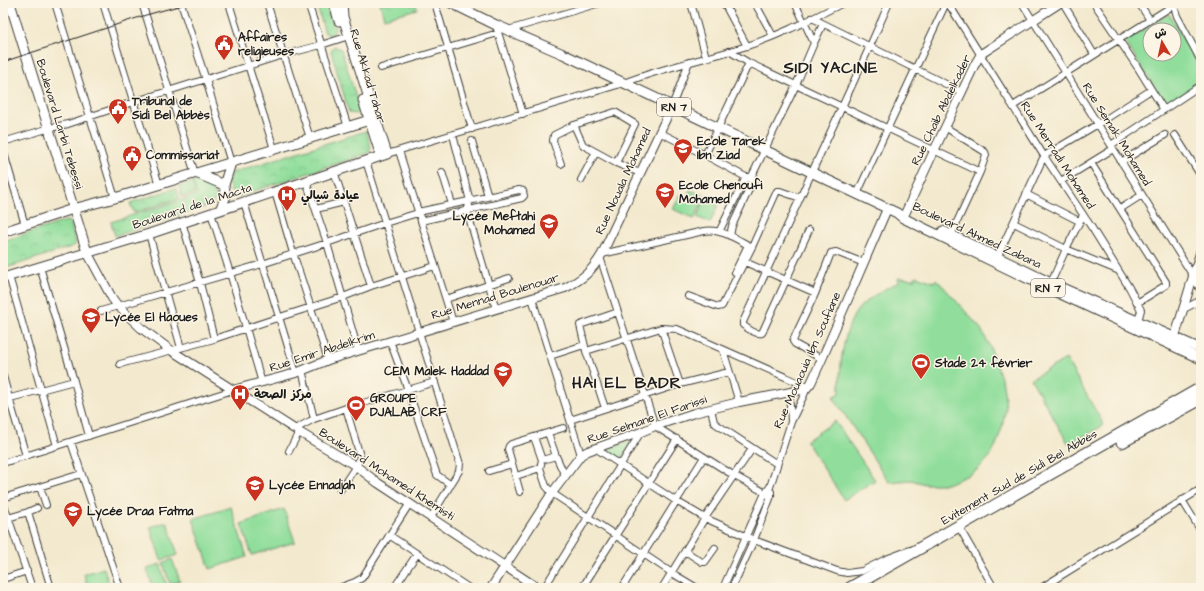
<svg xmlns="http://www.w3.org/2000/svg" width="1204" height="591" font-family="'Architects Daughter','Playpen Sans Arabic',sans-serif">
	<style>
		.grass { fill: url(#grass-tufts); stroke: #567d5c }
		.park { fill: url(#park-crowns); stroke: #567d5c }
		.pitch { fill: #91de9c; stroke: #567d5c; fill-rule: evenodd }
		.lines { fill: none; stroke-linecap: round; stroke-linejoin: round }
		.street-casing { stroke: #3c3b37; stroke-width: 8 }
		.secondary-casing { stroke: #3c3b37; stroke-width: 10 }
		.primary-casing { stroke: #3c3b37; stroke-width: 11 }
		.highway-casing { stroke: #3c3b37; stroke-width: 13 }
		.street { stroke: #fff; stroke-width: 6 }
		.secondary { stroke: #fff; stroke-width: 8 }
		.primary { stroke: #fff; stroke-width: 9 }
		.highway { stroke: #fff; stroke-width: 11 }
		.tram { stroke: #1c1c1c; stroke-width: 1 }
		.labels { text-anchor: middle; stroke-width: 3; stroke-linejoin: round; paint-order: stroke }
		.shield { fill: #fcf5e5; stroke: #5f5d58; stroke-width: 1 }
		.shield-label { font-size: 11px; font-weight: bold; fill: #1c1c1c }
		.poi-label { font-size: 12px; font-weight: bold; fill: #1c1c1c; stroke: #fcf5e5; text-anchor: start }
		.street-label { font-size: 12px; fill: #1c1c1c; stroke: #fcf5e5 }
		.district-label { font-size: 16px; font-weight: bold; letter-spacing: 1px; fill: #1c1c1c; stroke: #fcf5e5 }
	</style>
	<defs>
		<pattern id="grass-tufts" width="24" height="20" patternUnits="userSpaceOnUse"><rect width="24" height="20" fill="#91de9c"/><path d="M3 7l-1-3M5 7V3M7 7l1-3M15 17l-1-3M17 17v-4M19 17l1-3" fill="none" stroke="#7cbe86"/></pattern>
		<pattern id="park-crowns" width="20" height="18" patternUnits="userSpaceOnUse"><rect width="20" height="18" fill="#91de9c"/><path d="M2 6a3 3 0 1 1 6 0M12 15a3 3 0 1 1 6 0" fill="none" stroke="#7cbe86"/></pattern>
	</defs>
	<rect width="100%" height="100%" fill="#fcf5e5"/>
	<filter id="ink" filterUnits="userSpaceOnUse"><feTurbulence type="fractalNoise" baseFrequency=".025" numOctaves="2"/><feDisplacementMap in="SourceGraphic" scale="8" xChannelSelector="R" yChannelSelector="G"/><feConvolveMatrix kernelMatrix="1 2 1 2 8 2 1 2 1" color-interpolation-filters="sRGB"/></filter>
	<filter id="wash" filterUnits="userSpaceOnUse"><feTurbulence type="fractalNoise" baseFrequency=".012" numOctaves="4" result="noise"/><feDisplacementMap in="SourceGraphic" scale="16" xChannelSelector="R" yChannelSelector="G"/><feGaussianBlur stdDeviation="0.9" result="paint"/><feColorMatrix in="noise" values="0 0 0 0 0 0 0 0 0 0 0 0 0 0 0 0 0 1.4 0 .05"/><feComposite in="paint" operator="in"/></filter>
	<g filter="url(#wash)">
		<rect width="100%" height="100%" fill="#f3e9ce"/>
		<path class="grass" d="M316,3H326L335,29L331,36L325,33Z
			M380,3H416L417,9L384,18Z
			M334,46L341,49L360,110L356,114L349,113L331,51Z"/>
		<path class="park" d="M366,131L371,147L369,153L239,196L231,192L228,180L231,173Z
			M197,180L211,187L216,197L212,205L115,236L111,222L196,195L193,181Z
			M192,182L196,193L182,197L179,186Z
			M176,188L180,198L134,213L130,203Z
			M66,221L70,222L76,243L74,246L3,269V241Z
			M633,440L620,460L605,450Z"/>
		<path class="pitch" d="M1169,14L1201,69V83L1165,105L1125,41ZM1150,30H1174V54H1150Z
			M690,190L705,196L694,219L673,209L681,194L687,197Z
			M705,199L718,205L710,223L697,217Z
			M916,276L934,282L936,279L951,295L981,329L991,349L1003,384L1006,407L1002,428L996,445L988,459L978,469L971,474L947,484H925L911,480L889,482L833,397L840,393C839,369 843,325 860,307C870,297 887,287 899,282L898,278L915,279Z
			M1066,359L1104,425L1069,445L1031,379Z
			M835,421L875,480L844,500L806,441Z
			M231,507L247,557L210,569L193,519Z
			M284,509L295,542L252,555L241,524Z
			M167,522L178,555L161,560L150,527Z
			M172,559L180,581L170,584L163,563Z
			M160,564L167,586L163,588H153L147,569Z
			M104,568L110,588H88L84,574Z"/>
	</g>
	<g filter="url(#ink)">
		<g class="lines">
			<defs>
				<path id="street" d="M55,3L115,198
					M103,3L159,185
					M142,3L195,174
					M181,3L206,80L231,163
					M229,3L274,149
					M267,3L310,138
					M308,3L348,127
					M435,3L472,129
					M691,3L706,57
					M724,3L747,46
					M755,3L773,36
					M795,3L814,43
					M948,3L1044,156L1092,228L1130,289L1141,310L1138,321
					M1022,3L1193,276L1201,291
					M1063,3L1094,54
					M1094,3L1138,68L1164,110
					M1139,3L1150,20
					M1173,3L1177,16L1201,61
					M459,7L469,3
					M812,18L962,92
					M497,29L523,114
					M508,30L600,3
					M729,51L749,63L980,172
					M381,68L498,33
					M672,106L689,62
					M1013,106L1174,5
					M574,125L583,145L616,163L640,173
					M945,127L985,152L986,155L980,172L951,235
					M659,132L705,155L753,181
					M453,135L470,201L467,211L496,309
					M1175,135L1201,176
					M472,141L488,196
					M3,142L50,128L68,124L133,102L283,55L321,45L349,36
					M1111,145L1201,85
					M3,150L25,225
					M399,151L453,322
					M387,154L624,83C664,67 707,59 747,46C781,35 811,19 843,3
					M705,155L749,63
					M366,161L460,464L459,471L431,517
					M1121,162L1165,135
					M1091,163L1166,282V285L1137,303
					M561,164L553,141L554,135L574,125L615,112L635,124L616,163
					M334,171L371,286
					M442,172L452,204
					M581,180L596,152
					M306,181L327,243L358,350
					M1061,181L1113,149
					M275,192L293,253L328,360
					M857,194L946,3
					M1026,194L1079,221
					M244,202L296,373
					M316,209L344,202
					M1120,209L1142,195
					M418,212L519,190L523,191L524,196L522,198L421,221
					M211,213L230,273L262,383
					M182,222L200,283L214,339
					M1014,223L1066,249L1117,270
					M809,230L762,333C756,335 748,329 743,325V322L870,46L889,3
					M719,232L746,177H749
					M149,234L181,348
					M730,236L732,226L753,181L752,176L796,85L814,43L823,24
					M602,254L704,231C719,228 735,238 748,245L735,272
					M600,257L655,426L733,475L771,496
					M996,260L1044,156L1098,124L1151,90
					M745,262L811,291
					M40,267L74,381L89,436
					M9,276L57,446
					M1050,285L1066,249L1083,215
					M688,296L718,307L722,306L752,247L777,191H780L800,198
					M532,298L581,455
					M446,299L509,278
					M1182,310L1201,300
					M101,311L262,264L327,243L385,223L418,213
					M661,328L680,384
					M390,341L408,390L437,475L451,485
					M723,350L739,402
					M586,351L661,328L677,329L808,387
					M550,356L584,345
					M822,359L795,344L793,341L796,334L815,294L831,253L836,252L864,263
					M120,364L214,339L280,317L343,297L371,286L435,266
					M302,370L314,419
					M3,376L9,398L26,456
					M789,392L791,421
					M3,400L74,381
					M605,408L586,351L580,325L618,312
					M711,409L714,422L716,424L777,464
					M570,420L680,384L729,372
					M295,429L314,419L346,408L435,382
					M548,433L556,456L565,476
					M534,437L542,460L540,468
					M71,442L120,588
					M595,448L676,501L705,518L754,540L837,571L847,573L862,571L886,559L910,550
					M289,451L299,432
					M542,460L556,456
					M3,463L233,390
					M489,471L512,464
					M516,476L540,468L546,486L552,493L672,573L697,588
					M40,487L46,505
					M340,490L358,463L360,456L346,408
					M520,492L508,449L509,446L511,444L563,428
					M3,498L81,474
					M1182,500L1201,531
					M3,502L32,588
					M28,512L51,588
					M8,518L28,512L37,508
					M959,527L994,588
					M389,535L469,588
					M685,551L702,562H705L715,548
					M3,579L27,571
					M398,582L407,588
					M339,588L355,582L362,578L410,503
					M394,588L417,554
					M544,588L641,432
					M582,588L677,439
					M622,588L704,457
					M662,588L705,518L752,449
					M723,588L765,493L770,487L791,422L804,395L806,389
					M732,588L754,540L771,496V492
					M1041,588L1201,489"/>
				<path id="secondary" d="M903,218L934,151L975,64L981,54L1060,3
					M87,252L112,298L118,306L141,328L172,351L299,432L356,466L378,483L538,588
					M1173,343L1201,250
					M233,390L296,373L328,360L565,288C583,279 592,271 602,254L672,106
					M491,588L552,493L581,455L588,451L641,432L655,426L694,413L739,402L806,389L811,383L822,359L887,209"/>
				<path id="primary" d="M10,3L87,252
					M334,3L339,21
					M451,3L496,25L563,54L857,194L897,213L903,218L1039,284L1201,359
					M363,100L381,156
					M196,173L224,185
					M220,210L226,196L224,185L231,163
					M943,231L1051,283L1201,349
					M3,232L73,209L115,198L376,118
					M3,278L149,234L387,154L343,17L342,3"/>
				<path id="highway" d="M1122,442L1201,399
					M850,588L1201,388"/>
			</defs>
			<use href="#street" class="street-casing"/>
			<use href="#secondary" class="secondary-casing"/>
			<use href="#primary" class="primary-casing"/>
			<use href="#highway" class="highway-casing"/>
			<use href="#street" class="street"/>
			<use href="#secondary" class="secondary"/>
			<use href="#primary" class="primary"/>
			<use href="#highway" class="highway"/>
			<path class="tram" d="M3,62L146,15L189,3"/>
		</g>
	</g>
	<defs>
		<symbol id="civic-pin" viewBox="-11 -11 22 30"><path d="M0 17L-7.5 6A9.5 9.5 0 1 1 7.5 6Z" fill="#c8321e" stroke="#fcf5e5"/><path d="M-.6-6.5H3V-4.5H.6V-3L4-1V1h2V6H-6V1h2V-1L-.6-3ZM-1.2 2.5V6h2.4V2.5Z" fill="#fff"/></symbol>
		<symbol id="school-pin" viewBox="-11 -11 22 30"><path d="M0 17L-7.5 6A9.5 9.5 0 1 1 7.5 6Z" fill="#c8321e" stroke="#fcf5e5"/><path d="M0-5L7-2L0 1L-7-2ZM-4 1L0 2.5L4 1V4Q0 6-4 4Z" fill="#fff"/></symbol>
		<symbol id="hospital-pin" viewBox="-11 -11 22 30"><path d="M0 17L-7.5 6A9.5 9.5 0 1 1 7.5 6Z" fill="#c8321e" stroke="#fcf5e5"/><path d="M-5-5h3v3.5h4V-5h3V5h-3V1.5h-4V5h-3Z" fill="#fff"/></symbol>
		<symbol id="university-pin" viewBox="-11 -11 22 30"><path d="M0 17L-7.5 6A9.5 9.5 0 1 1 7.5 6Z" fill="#c8321e" stroke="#fcf5e5"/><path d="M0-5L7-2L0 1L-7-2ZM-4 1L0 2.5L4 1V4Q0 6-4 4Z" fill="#fff"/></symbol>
		<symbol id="stadium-pin" viewBox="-11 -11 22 30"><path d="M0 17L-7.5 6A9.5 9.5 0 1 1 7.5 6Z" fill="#c8321e" stroke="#fcf5e5"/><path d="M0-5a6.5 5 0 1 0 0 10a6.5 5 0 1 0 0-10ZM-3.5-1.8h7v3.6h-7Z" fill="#fff"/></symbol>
	</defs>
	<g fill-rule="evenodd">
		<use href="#civic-pin" x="213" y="33" width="22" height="30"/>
		<use href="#civic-pin" x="107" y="97" width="22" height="30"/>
		<use href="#school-pin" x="672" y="137" width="22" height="30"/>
		<use href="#civic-pin" x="121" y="144" width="22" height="30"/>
		<use href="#school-pin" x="654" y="181" width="22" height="30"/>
		<use href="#hospital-pin" x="276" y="184" width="22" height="30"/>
		<use href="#school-pin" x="538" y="212" width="22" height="30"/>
		<use href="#university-pin" x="80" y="306" width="22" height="30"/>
		<use href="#stadium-pin" x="910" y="352" width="22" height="30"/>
		<use href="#school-pin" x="492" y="360" width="22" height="30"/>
		<use href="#hospital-pin" x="229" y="383" width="22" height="30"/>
		<use href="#stadium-pin" x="345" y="394" width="22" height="30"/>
		<use href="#school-pin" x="244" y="474" width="22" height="30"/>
		<use href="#school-pin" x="62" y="500" width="22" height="30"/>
	</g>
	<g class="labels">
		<g class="shield">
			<rect x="657" y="98" width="34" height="18" rx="3"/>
			<rect x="1031" y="279" width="34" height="18" rx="3"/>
		</g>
		<g class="shield-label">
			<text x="674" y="111">RN 7</text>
			<text x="1048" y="292">RN 7</text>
		</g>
		<g class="poi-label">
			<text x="238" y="41">Affaires<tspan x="238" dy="14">religieuses</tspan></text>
			<text x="132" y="105">Tribunal de<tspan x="132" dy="14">Sidi Bel Abbès</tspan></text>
			<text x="697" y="145">Ecole Tarek<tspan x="697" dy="14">Ibn Ziad</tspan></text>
			<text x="146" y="159">Commissariat</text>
			<text x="679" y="189">Ecole Chenoufi<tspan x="679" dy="14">Mohamed</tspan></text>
			<text x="301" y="199">عيادة شيالي</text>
			<text x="535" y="220" text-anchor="end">Lycée Meftahi<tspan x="535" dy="14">Mohamed</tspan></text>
			<text x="105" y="321">Lycée El Haoues</text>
			<text x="935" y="367">Stade 24 février</text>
			<text x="489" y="375" text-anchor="end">CEM Malek Haddad</text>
			<text x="254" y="398">مركز الصحة</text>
			<text x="370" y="402">GROUPE<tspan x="370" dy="14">DJALAB CRF</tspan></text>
			<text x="269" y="489">Lycée Ennadjah</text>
			<text x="87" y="515">Lycée Draa Fatma</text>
		</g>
		<g class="street-label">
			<text transform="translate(368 76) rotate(73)" y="4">Rue Akkad Tahar</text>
			<text transform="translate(941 110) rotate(-64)" y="4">Rue Chaïb Abdelkader</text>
			<text transform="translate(60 124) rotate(73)" y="4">Boulevard Larbi Tebessi</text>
			<text transform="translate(1117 134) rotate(58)" y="4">Rue Semak Mohamed</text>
			<text transform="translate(1058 155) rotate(57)" y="4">Rue Merradi Mohamed</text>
			<text transform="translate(623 181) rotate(-65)" y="4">Rue Nouala Mohamed</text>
			<text transform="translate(192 206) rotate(-18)" y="4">Boulevard de la Macta</text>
			<text transform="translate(977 235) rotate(25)" y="4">Boulevard Ahmed Zabana</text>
			<text transform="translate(495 296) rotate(-17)" y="4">Rue Mennad Boulenouar</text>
			<text transform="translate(322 351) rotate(-18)" y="4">Rue Emir Abdelkrim</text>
			<text transform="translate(807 360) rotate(-66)" y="4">Rue Mouaouia Ibn Soufiane</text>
			<text transform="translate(647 419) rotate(-19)" y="4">Rue Selmane El Farissi</text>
			<text transform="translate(387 474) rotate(33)" y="4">Boulevard Mohamed Khemisti</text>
			<text transform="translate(1019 477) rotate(-30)" y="4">Evitement Sud de Sidi Bel Abbès</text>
		</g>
		<g class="district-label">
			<text x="831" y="73">SIDI YACINE</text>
			<text x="627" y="388">HAI EL BADR</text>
		</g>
	</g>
	<rect width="1204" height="591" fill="none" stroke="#fcf5e5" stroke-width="16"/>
	<g transform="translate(1162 42) rotate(351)"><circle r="19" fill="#fcf5e5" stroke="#a29e95"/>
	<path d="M0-3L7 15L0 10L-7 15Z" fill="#c8321e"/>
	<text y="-6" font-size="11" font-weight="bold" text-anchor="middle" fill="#1c1c1c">ش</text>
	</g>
</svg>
